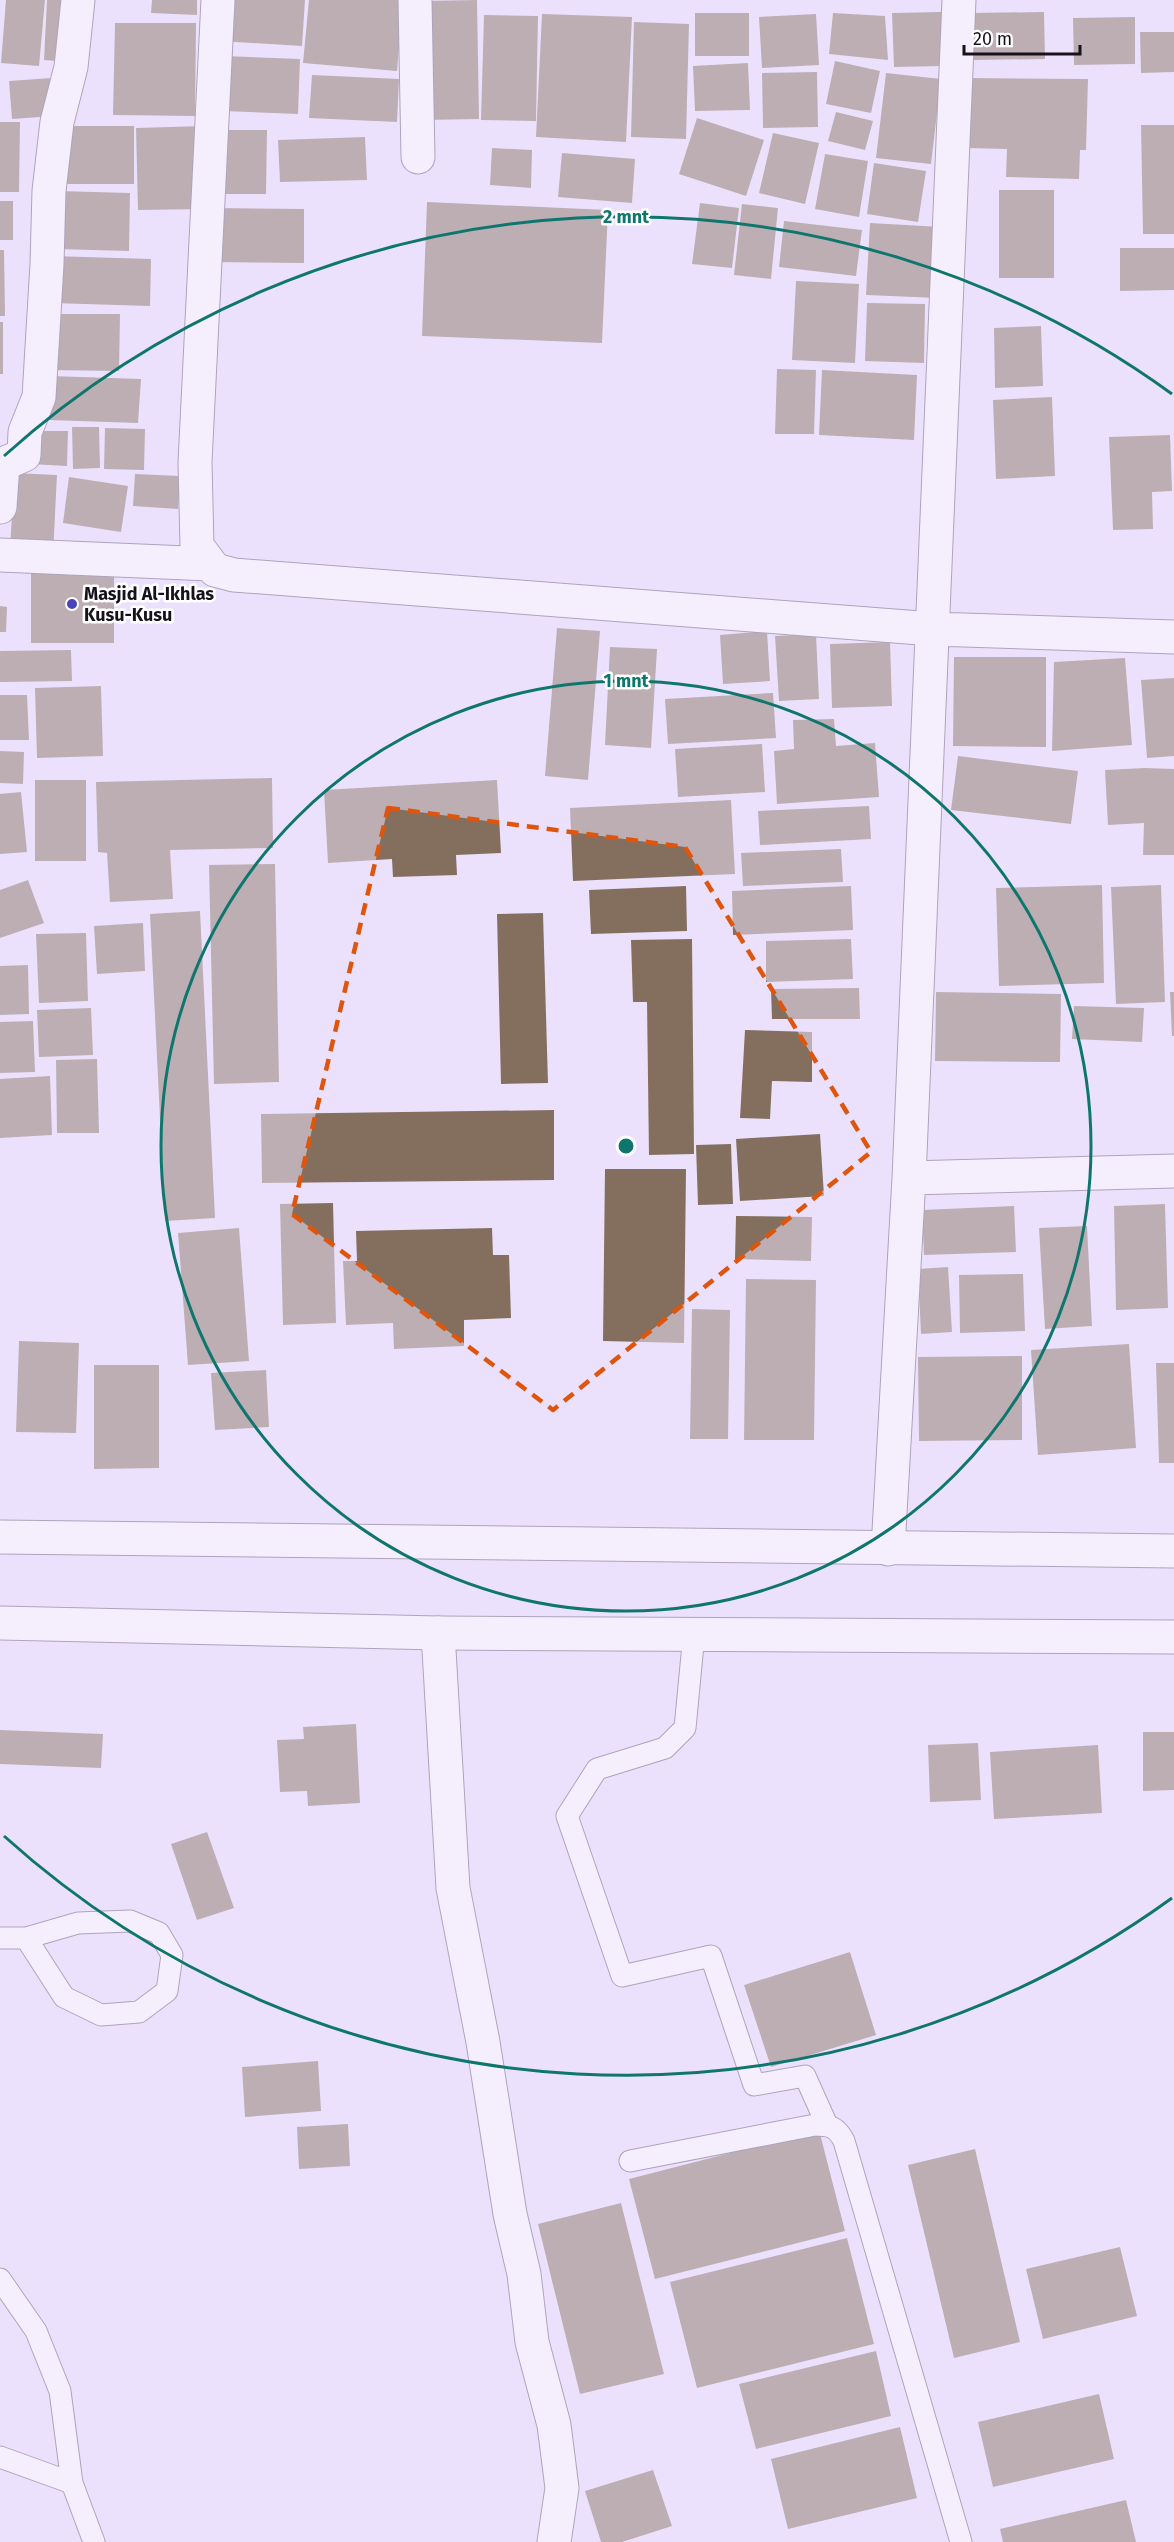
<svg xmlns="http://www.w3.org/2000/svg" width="1174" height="2542" font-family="'Fira Sans',sans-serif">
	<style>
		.building { fill: #846f5e }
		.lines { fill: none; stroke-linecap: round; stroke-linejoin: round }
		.service-casing { stroke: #62586f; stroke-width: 23 }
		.minor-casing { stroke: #62586f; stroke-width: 35 }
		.tertiary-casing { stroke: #62586f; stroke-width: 35 }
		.service { stroke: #fff; stroke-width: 21 }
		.minor { stroke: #fff; stroke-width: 33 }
		.tertiary { stroke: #fff; stroke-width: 33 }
		.marked { fill: none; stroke: #de550d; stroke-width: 4.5; stroke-dasharray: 12 8; stroke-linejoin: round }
		.ring { fill: none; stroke: #0f766e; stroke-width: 3 }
		.poi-dot { fill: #4a43b9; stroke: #fff; stroke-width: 2 }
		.labels { text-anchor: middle; stroke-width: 5; stroke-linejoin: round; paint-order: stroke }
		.poi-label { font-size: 18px; font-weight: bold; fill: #16121b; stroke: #fff; text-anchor: start }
		.centre { fill: #0f766e; stroke: #fff; stroke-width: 3 }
		.ring-label { font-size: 18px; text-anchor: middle; font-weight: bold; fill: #0f766e; stroke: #fff; stroke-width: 5; stroke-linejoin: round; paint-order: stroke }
	</style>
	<rect width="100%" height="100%" fill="#ece1fc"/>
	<path class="building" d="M6,0H45L39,66L1,63Z
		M47,0H72L70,62L44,60Z
		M152,0H197V15L151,13Z
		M222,0H305L302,46L219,41Z
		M309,0H403L397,71L303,63Z
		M477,0L479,119L425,120L424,1Z
		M941,12L942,66L894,67L892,13Z
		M1044,12L1045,59L972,60V13Z
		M695,13H749V56H695Z
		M833,13L885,16L888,60L829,54Z
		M542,14L632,17L626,142L536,137Z
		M816,14L819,65L762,68L759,17Z
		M484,15L538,16L536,121L481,120Z
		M1135,17V64L1074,65L1073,18Z
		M634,22L689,24L686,139L631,137Z
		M115,23H196L195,116L113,115Z
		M1140,32H1174V72L1141,73Z
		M224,56L300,59L298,114L222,111Z
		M835,61L880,71L871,113L826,104Z
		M748,63L750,110L695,111L693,66Z
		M817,72L818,127L763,128L762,73Z
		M886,73L941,79L931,164L876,158Z
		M312,75L399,79L397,122L309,118Z
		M52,78L54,116L12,119L9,81Z
		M967,78L1088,79L1086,150H1080L1079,179L1006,177L1007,149L966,148Z
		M836,112L873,121L865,150L828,141Z
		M697,118L764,140L746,196L679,174Z
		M0,122H20L19,192H0Z
		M1141,125H1174V234H1143Z
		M61,126H134V184H61Z
		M204,126L205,209L138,210L136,128Z
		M219,130H267L266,194H219Z
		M773,133L819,143L805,204L759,193Z
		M365,137L367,180L280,182L278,140Z
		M492,148L532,150L531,188L490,185Z
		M562,153L635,159L632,203L558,197Z
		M825,154L868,161L859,217L815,209Z
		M874,163L926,171L918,222L867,214Z
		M999,190H1054V278H999Z
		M58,191L130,193L129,251L56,249Z
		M0,201H13V240H0Z
		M427,202L608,210L602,343L422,336Z
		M700,203L739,208L732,268L692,264Z
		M742,204L778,208L771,279L734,275Z
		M213,208L304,209V263L212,262Z
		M784,221L862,230L856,276L779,267Z
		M870,223L941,227L938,298L866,295Z
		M1120,248H1174V290L1120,291Z
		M0,250H4L5,316H0Z
		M52,256L151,259L150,306L51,303Z
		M796,281L859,284L855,363L792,360Z
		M867,303L925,304L924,363L865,361Z
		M47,314H120L119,371L46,370Z
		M0,322H3V374H0Z
		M1041,326L1043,386L995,388L994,328Z
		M777,369L816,370L814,434H775Z
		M822,370L917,375L914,440L819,435Z
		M50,376L141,379L138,423L48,420Z
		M1052,397L1055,476L996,479L993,400Z
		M72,427H99L100,468L73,469Z
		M105,428L145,429L144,470L104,469Z
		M30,431H68L67,466L30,464Z
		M1170,435L1172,491L1152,492L1153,529L1113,530L1109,437Z
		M14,473L57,475L53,554L10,552Z
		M135,474L180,476L178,509L133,506Z
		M69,477L128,486L121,532L63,523Z
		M31,566H114V643H31Z
		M0,606L7,607L6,632H0Z
		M557,628L600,631L588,780L545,776Z
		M767,631L770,681L723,684L720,635Z
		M816,634L819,699L779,701L775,636Z
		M890,642L892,706L832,708L830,644Z
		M610,647L657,649L651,748L605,745Z
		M71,650L72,681L0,682V651Z
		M954,657H1046V747L953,746Z
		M1125,658L1132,745L1052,751L1054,662Z
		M1174,678V756L1147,758L1141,680Z
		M101,686L103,756L37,758L35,688Z
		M773,693L776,738L668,744L665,699Z
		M0,695H27L29,740H0Z
		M834,719L836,746L875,743L879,797L777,804L774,751L794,749L793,720Z
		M762,744L765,792L678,797L675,749Z
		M0,751L24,752L23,784L0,783Z
		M958,756L1078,771L1071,824L951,810Z
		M1145,768L1174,769V855H1143L1144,823L1108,825L1105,770Z
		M272,778L273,848L170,850L173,899L110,902L107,853L98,852L96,782Z
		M35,780H86V861H35Z
		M497,780L501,853L456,855L457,875L393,877L392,859L328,863L324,790Z
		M21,792L27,852L0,854V794Z
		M731,800L735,874L573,881L570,808Z
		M869,806L871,839L760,845L758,811Z
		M841,849L843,882L743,886L741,853Z
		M275,864L279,1082L214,1084L209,865Z
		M28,880L44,923L0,938V890Z
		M1102,885L1104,983L999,986L996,888Z
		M1161,885L1165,1002L1116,1004L1111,887Z
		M686,886L687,931L591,934L589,890Z
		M851,886L853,930L733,935L732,891Z
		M200,911L215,1218L165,1221L150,914Z
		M543,913L548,1083L501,1084L497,914Z
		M143,923L145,971L97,974L94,926Z
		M86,933L88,1001L39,1003L36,934Z
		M692,939L694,1154L649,1155L647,1002H633L631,940Z
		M851,939L853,979L766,982V941Z
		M28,965L29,1014L0,1015V966Z
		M859,988L860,1019H772L771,989Z
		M936,992L1061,994L1060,1062L935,1061Z
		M1170,992H1174V1036H1172Z
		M1074,1006L1144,1008L1142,1042L1072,1039Z
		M91,1008L93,1055L39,1057L37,1010Z
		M33,1021L35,1072L0,1073V1022Z
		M745,1030L812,1032V1082L772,1081L770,1119L740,1118Z
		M97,1059L99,1133H57L56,1060Z
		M50,1076L52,1135L0,1138V1079Z
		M554,1110V1180L262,1183L261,1114Z
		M820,1134L824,1196L740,1201L736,1139Z
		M731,1144L733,1204L698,1205L696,1145Z
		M605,1169H686L684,1343L603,1341Z
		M333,1203L336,1323L283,1325L280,1204Z
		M1165,1204L1168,1308L1116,1310L1114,1206Z
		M1014,1206L1016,1252L924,1255L922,1210Z
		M736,1216L812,1217L811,1261L735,1259Z
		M1087,1226L1092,1326L1045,1329L1039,1228Z
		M239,1228L249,1361L188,1365L178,1233Z
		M492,1228L493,1255H509L511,1318L464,1320V1346L394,1349L393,1323L346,1325L343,1261H357L356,1231Z
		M948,1267L952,1332L921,1334L918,1269Z
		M1023,1274L1025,1331L960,1333L959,1275Z
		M746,1279L816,1280L814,1440H744Z
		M692,1309L730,1310L728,1439H690Z
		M19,1341L79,1343L76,1433L16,1432Z
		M1129,1344L1136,1448L1038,1455L1031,1350Z
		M1022,1356V1440L919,1441L918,1357Z
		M1156,1363H1174V1463H1159Z
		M94,1365H159V1468L94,1469Z
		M266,1370L269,1427L215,1430L211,1373Z
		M356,1724L360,1803L308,1806L307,1791L280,1792L277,1740L304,1739L303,1727Z
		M0,1730L103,1734L101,1768L0,1764Z
		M1143,1732H1174V1790L1143,1791Z
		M978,1743L981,1800L930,1802L928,1745Z
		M1098,1745L1102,1813L994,1819L990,1752Z
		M207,1832L234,1908L197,1920L171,1844Z
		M850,1952L876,2035L771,2067L744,1985Z
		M318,2061L321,2111L245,2117L242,2067Z
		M348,2124L350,2166L299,2169L297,2127Z
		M819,2130L845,2231L655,2279L629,2179Z
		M975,2149L1020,2342L954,2358L908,2165Z
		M621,2203L664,2374L580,2394L538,2224Z
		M847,2238L874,2344L697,2388L670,2282Z
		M1120,2247L1137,2316L1043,2339L1026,2269Z
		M876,2351L891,2416L756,2449L739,2384Z
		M1099,2394L1114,2459L993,2487L978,2422Z
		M900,2427L917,2498L788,2529L771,2459Z
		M653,2470L672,2526L622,2542H601L585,2491Z
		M1126,2500L1136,2542H1003L1000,2529Z"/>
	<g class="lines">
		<defs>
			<path id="service" d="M694,1634L685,1728L665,1748L597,1769L567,1816L622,1976L711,1956L754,2085L805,2076L827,2125
				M0,1938H26L78,1923L130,1921L159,1933L172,1955L167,1991L139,2012L101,2015L64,1997L26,1938
				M630,2161L815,2125C830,2125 837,2127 844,2141L961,2542
				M0,2279L36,2331L60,2391L72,2483
				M0,2457L72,2483L94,2542"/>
			<path id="minor" d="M218,0L195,462L197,546L215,570L234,575L933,629L1174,637
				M415,0L418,157
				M0,507L3,464L24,455L25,432L39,397L47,264L49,191L57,122L71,67L78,0
				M0,555L210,564
				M909,1178L1174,1171
				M888,1549L909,1178L959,0
				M438,1633L453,1888L483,2042L510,2214L524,2274L532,2342L554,2425L562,2488L554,2542"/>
			<path id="tertiary" d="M0,1537L1174,1551
				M0,1623L438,1633L1174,1637"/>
		</defs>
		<use href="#service" class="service-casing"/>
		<use href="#minor" class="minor-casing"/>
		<use href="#tertiary" class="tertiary-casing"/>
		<use href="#service" class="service"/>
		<use href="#minor" class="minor"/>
		<use href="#tertiary" class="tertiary"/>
	</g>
	<path d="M0 0H1174V2542H0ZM388,808L685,847L871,1152L553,1410L292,1214Z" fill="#ece1fc" fill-opacity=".55" fill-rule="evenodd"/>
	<path class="marked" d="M388,808L685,847L871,1152L553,1410L292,1214Z"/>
	<g class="ring">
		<circle cx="626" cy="1146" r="465"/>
		<path d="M1172 1898A929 929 0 0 1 4 1836M4 456A929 929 0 0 1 1172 394"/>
	</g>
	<circle class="poi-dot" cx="72" cy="604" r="6"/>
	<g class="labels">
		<g class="poi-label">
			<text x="84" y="600">Masjid Al-Ikhlas<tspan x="84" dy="21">Kusu-Kusu</tspan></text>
		</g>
	</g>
	<circle cx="626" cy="1146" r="9" class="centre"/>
	<g class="ring-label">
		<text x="626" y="223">2 mnt</text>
		<text x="626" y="687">1 mnt</text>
	</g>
	<path d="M964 45v9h116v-9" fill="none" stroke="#16121b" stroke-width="3"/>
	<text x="973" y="45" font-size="18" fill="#16121b" stroke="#ffffff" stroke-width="4.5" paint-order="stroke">20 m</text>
</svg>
